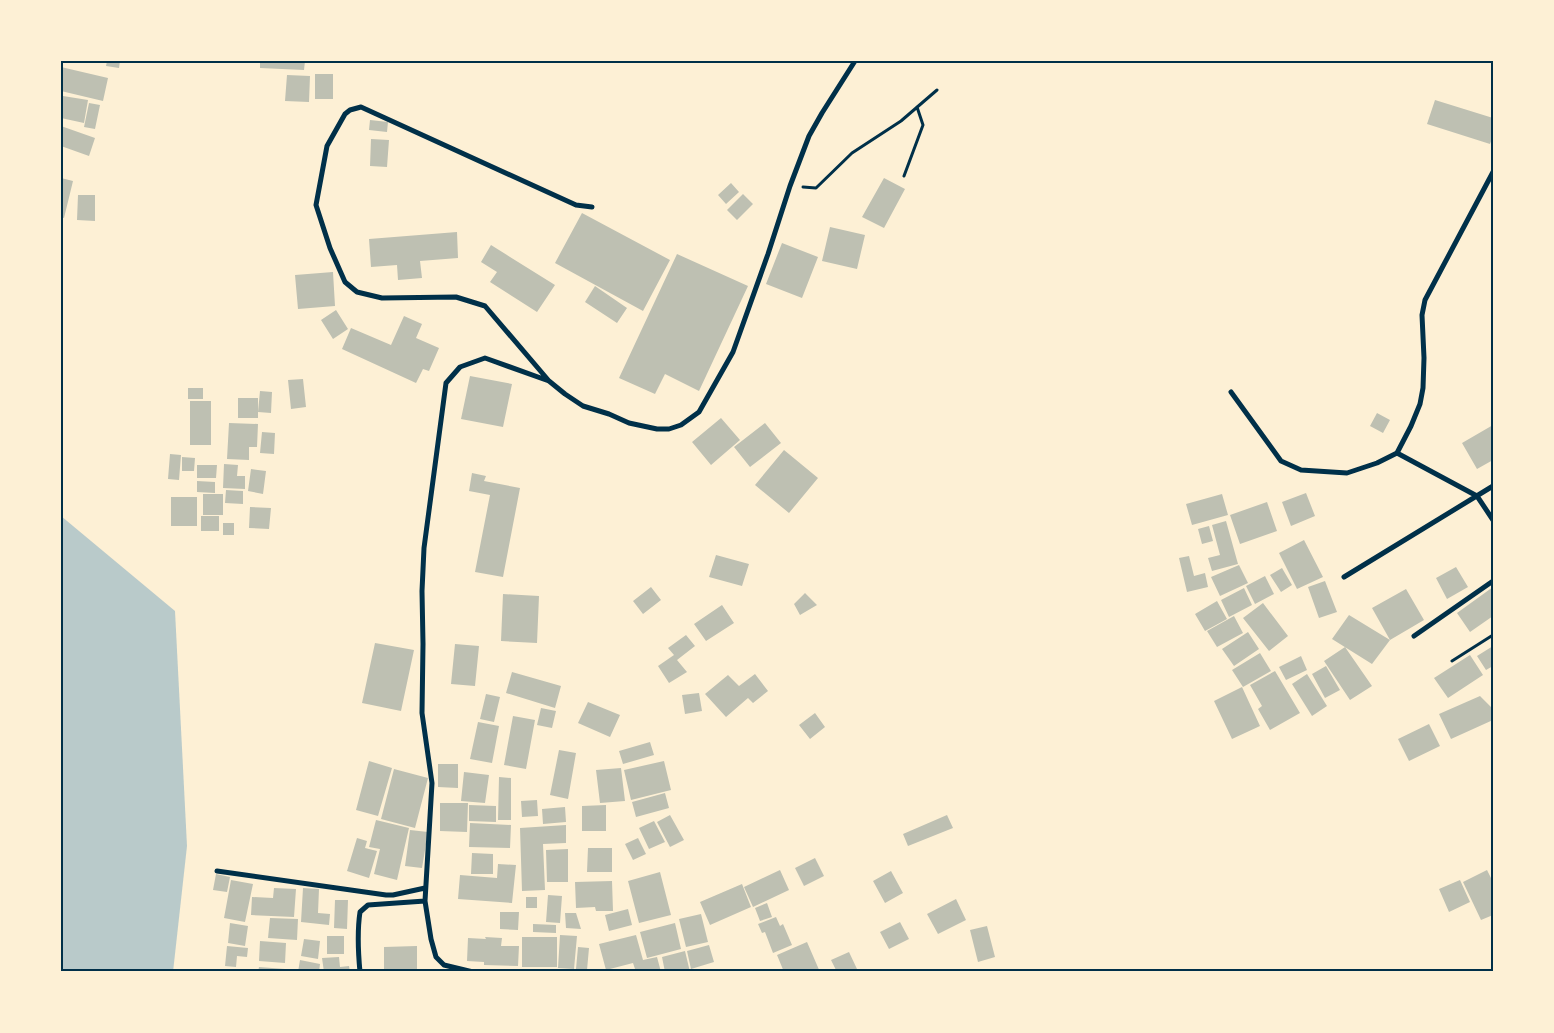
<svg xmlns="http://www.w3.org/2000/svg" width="1554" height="1033" font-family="'Fira Sans Condensed',sans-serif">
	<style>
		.green { fill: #b9caca }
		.building { fill: #bec0b2 }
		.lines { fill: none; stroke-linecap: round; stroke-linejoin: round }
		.path { stroke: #003049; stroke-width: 3 }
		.minor { stroke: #003049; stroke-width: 5 }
		.neatline { fill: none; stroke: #003049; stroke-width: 2 }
	</style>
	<rect width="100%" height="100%" fill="#fdf0d5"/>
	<path class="green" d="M61,516L175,611L187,846L173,972H61Z"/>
	<path class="building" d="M107,61H120L119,68L106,66Z
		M260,61H305L304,70L260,68Z
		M61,67L108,78L103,101L61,91Z
		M315,74H333V99H315Z
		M287,75L310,76L309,102L285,101Z
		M63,96L88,100L84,123L61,118V104Z
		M1435,100L1493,118V136L1490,144L1427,124Z
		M89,103L100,105L95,129L84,127Z
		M370,120L388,122L387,132L369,130Z
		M61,126L95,138L89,156L61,146Z
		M371,139L389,140L387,167L370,166Z
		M61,178L73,181L64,218L61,217Z
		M884,178L905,189L884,228L862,217Z
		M731,183L739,192L726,204L718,195Z
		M743,194L753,204L737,220L727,210Z
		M78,195H95V221L77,220Z
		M582,213L670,260L643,311L555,263Z
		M830,227L865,235L857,269L822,261Z
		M457,232L458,258L420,261L422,278L398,280L397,265L371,267L369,239Z
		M782,243L818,257L802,298L766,284Z
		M491,245L555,285L537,312L490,282L497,272L481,262Z
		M677,254L748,286L699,391L665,374L655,394L619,378Z
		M333,272L335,306L298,309L295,275Z
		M595,286L627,308L617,323L585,302Z
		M336,310L348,329L333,339L321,320Z
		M404,316L422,324L416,338L439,348L429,371L423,369L416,383L342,349L351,328L391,345Z
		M470,376L512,384L503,427L461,419Z
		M303,379L306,407L291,409L288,380Z
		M188,388H203V399H188Z
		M260,391L272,392L271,413L258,412Z
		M238,398H258V418H238Z
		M190,401H211V445H190Z
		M1377,413L1390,420L1383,433L1370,426Z
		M721,418L740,440L711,465L692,442Z
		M229,423L258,424L257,447H249V460L227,459Z
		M765,423L781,443L750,467L734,447Z
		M1493,425V460L1477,469L1462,443Z
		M262,432L275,433L274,454L260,453Z
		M784,450L818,478L789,513L755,485Z
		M170,454L181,455L179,480L168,479Z
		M182,457L195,458L194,471H182Z
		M224,464L238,465L237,476H245V489L223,488Z
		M197,465H217L216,478H197Z
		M251,469L266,471L263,494L248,491Z
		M472,473L486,476L484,481L520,488L503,577L475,572L490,495L469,491Z
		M197,481L215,482V493L197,492Z
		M226,490L243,491V504L225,503Z
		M1306,493L1315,516L1291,526L1282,502Z
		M203,494H223V515H203Z
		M1222,494L1228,515L1192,525L1186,504Z
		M171,497H197V526H171Z
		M1267,502L1277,531L1240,544L1230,515Z
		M250,507L271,508L269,529L249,528Z
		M201,516H219V531H201Z
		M1226,521L1238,564L1212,571L1208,558L1220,555L1212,525Z
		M223,523H234V535H223Z
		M1209,526L1213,541L1202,544L1198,529Z
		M1304,540L1323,577L1297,589L1279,553Z
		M716,555L749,564L742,586L709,577Z
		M1189,556L1194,576L1205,573L1208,587L1187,592L1179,558Z
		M1239,565L1248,583L1220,596L1211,577Z
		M1456,567L1468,587L1447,599L1436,578Z
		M1282,568L1292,585L1281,592L1270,575Z
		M1265,576L1274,594L1255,604L1246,586Z
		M1325,581L1337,612L1319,618L1308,587Z
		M651,587L661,600L643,614L633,601Z
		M1493,587V616L1470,632L1457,613Z
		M1244,588L1252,605L1229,617L1221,600Z
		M1406,589L1424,620L1390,640L1372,608Z
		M805,593L817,605L800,615L794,604Z
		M503,594L539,596L537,643L501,641Z
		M1217,601L1227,619L1205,631L1195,614Z
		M1263,603L1288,636L1269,651L1243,618Z
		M722,605L734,623L706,641L694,624Z
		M1349,615L1390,640L1372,664L1332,639Z
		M1234,616L1243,633L1217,647L1207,631Z
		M1248,632L1259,649L1234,666L1222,649Z
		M686,635L695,646L677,660L687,672L669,683L658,666L674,655L668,648Z
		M375,643L414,650L401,711L362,703Z
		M455,644L479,646L475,686L451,684Z
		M1493,646V666L1486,670L1477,656Z
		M1345,647L1372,686L1350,700L1324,661Z
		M1260,653L1271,671L1243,687L1232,670Z
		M1470,655L1483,675L1448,698L1434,678Z
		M1301,656L1307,670L1286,680L1279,667Z
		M1326,666L1340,690L1325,698L1312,674Z
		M1275,671L1300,713L1270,730L1258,709L1262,706L1250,685Z
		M512,672L561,686L555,708L506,693Z
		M755,674L768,691L753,703L748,698L726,717L705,694L728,675L739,686Z
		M1307,674L1327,706L1312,716L1292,684Z
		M1242,687L1260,726L1232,739L1214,701Z
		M699,693L702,711L685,714L682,695Z
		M486,694L500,697L494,722L480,719Z
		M1480,696L1493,709V720L1451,739L1439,714Z
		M588,702L620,715L610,737L578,723Z
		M541,708L556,711L552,728L537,725Z
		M815,713L825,727L810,739L799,725Z
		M513,716L535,720L526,769L504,765Z
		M478,722L499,726L492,763L470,759Z
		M1429,724L1440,746L1409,761L1398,739Z
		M650,742L654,755L623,764L619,751Z
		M559,750L576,753L568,799L550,795Z
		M369,761L392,768L378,816L356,810Z
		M664,761L671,790L631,800L624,770Z
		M438,764H458V788L438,787Z
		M621,768L625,801L600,803L596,770Z
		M394,769L428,778L415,828L381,819Z
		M464,772L489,775L485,803L461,801Z
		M499,777L511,778V820H498Z
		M665,793L669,808L636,817L632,802Z
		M537,800L538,816L522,817L521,801Z
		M440,803H468L467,832L440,831Z
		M469,805L496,806V822L469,821Z
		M606,805V831H582V806Z
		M565,807L566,822L543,824L542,809Z
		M670,815L684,840L670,847L657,822Z
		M947,815L953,828L908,846L903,834Z
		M376,820L409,828L397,880L374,874L380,849L369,847Z
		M654,821L665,842L649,849L639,828Z
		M470,823L511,825L510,848L469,847Z
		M566,825V843L543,844L545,890L522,891L520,828Z
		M410,830L428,832L422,868L405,866Z
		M357,838L367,841L365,848L377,851L369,878L347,871Z
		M638,838L646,854L633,860L625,844Z
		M588,848H612V872H587Z
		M568,849V882H547L546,850Z
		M472,853L493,854V874H471Z
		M815,858L824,876L804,886L795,868Z
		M498,864L516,865L512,903L458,899L460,875L497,878Z
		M780,870L789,890L753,907L744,887Z
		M1487,870L1493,882V915L1481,920L1463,882Z
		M891,871L903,893L885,903L873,881Z
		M660,872L671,915L639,923L628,881Z
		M216,874L230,877L227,892L213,890Z
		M231,880L253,884L245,922L224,918Z
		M1460,880L1470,902L1449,912L1439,889Z
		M612,881L613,911H596L595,907L576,908L575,882Z
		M742,884L751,907L710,925L700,902Z
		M274,888L296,889L294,917L251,915L252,897L273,898Z
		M303,888L319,889L318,913L330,914L329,925L301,922Z
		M548,895L562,896L560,923L546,922Z
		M526,897H537V908H526Z
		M956,899L966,920L938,934L927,914Z
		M335,900H348L347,929L334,928Z
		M767,903L772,917L760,921L755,908Z
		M628,909L632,925L609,931L605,915Z
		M500,912H519L518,930L500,929Z
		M565,913H576L581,929L566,928Z
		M701,914L708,942L686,947L679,919Z
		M776,917L780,926L783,924L792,945L773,953L765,932L762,933L758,924Z
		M270,918L298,919L297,940L268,938Z
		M900,922L909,939L889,949L880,932Z
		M230,923L248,926L245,946L228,943Z
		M675,923L681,949L647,958L640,932Z
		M533,924L556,925V933L533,932Z
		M987,926L995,957L978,962L970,930Z
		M560,935L577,936L574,969L558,968Z
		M636,935L643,960L657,957L661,972H636L633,963L606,970L599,944Z
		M327,936H344V954H327Z
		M485,937L502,938L501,946H519L518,966L484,965V962L467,961L468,938L486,939Z
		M522,937H557V967H522Z
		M304,939L320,941L318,959L301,956Z
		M260,941L286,943L285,963L259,961Z
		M807,942L820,972H784L777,955Z
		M709,945L714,962L691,969L687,951Z
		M227,946L248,948L247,957L237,956L236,967L225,966Z
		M417,946V972H384V947Z
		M578,947L589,948L587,970L576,969Z
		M685,951L690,972H665L662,957Z
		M849,952L857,969L851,972H837L831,960Z
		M339,957L340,967L349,966L350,972H324L322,958Z
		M300,960L320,964L319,972H298Z
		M259,967L285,969V972H258Z"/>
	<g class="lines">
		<path class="path" d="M904,176L923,125L917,107
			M803,187L816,188L852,153L901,121L937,90
			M1452,661L1493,635"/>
		<path class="minor" d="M549,381L485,306L456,297L382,298L357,292L345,282L330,248L316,205L327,146L345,114L350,110L361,107L576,205L592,207
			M1231,392L1281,461L1301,470L1347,473L1377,463L1397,453L1411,426L1420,404L1423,388L1424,358L1422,315L1425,300L1493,172
			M1397,453L1477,496L1493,520
			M1344,577L1493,486
			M1414,636L1493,581
			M217,871L386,895H393L425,888
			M360,972C358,951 357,932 360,912L368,905L425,901
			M473,972L444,965L436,957L431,939L425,901L432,783L422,713L423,644L422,591L424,548L446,383L460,367L485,358L549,381L565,394L583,406L609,414L629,423L657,429H669L681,425L699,412L733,352L768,254L790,186L809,136L822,113L855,61"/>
	</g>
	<rect width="1554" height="1033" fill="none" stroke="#fdf0d5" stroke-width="125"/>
	<rect x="62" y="62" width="1430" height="908" class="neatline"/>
</svg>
